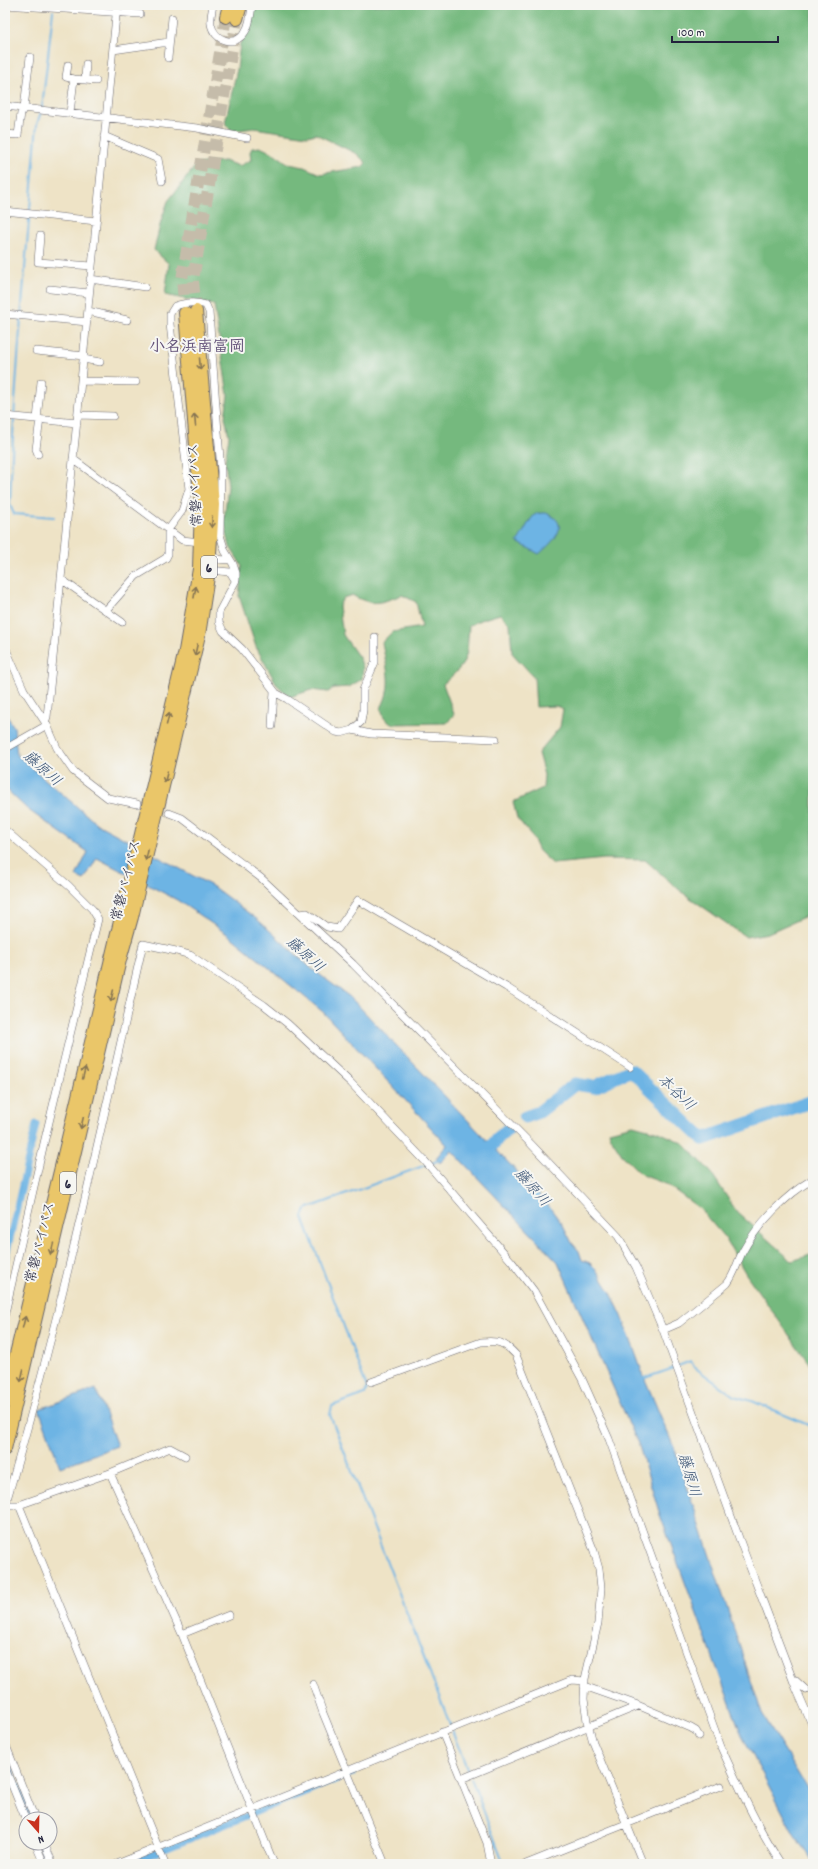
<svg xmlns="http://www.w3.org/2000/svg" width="818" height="1869" font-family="Dekko,'Klee One',sans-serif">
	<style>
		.forest { fill: #74b97e; stroke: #4b6e5c }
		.water { fill: #6db4e4; stroke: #486b90 }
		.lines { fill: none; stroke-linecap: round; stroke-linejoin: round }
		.stream { stroke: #6db4e4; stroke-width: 2 }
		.canal { stroke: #6db4e4; stroke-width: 7 }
		.river { stroke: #6db4e4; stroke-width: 13 }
		.trunk-tunnel { stroke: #c5bcaa; stroke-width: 12; stroke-dasharray: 12 6; stroke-linecap: butt }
		.minor-casing { stroke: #69666c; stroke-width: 8 }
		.trunk-casing { stroke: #69666c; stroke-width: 14 }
		.minor { stroke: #fff; stroke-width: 7 }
		.trunk { stroke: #eac669; stroke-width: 12 }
		.oneway { stroke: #867452 }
		.labels { text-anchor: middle; stroke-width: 4; stroke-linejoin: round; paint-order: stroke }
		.shield { fill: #f6f6f2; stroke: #626272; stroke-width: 1 }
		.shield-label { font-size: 13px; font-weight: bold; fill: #22223b }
		.street-label { font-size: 14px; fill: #22223b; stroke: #f6f6f2 }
		.water-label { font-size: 15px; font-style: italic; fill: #3c5576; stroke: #f6f6f2 }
		.quarter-label { font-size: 16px; font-weight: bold; fill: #635279; stroke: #f6f6f2 }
	</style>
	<rect width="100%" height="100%" fill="#f6f6f2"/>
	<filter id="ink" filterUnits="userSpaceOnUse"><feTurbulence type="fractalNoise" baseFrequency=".025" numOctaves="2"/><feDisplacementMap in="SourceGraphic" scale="8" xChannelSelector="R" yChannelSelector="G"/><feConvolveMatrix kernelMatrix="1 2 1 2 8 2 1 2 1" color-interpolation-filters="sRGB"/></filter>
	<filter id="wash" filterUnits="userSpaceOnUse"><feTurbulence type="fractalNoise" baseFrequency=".012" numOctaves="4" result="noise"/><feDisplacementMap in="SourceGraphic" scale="16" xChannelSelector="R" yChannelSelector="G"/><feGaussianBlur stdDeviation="0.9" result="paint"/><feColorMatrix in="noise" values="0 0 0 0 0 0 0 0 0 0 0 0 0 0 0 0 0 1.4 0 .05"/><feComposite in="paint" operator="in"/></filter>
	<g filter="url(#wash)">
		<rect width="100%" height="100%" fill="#eee3c6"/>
		<path class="forest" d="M255,5H813V913L768,933L746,937L683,893L645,860L605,859L553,864L539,851L532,836L517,818L513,802L543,788L544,775L538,753L560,727L563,709L556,706L536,707L534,677L512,653L510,624L500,614L480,620L469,626C466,660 470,661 443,684L454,714L447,723L391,724L384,718L381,708C394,685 386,667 382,642L392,632L422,627L416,602L402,595C379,603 374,607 352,595L343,598L339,606L343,635L360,659L363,668L362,679L349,687L334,688L328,692L311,690L290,697L277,685L256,647L239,596L242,566L230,547L224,521L228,486L225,461L229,436L225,417L228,395L214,305L165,295L169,264L154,250L161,221L168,201L197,164L224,161L239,166L251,160L250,152L252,148L260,147L275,154L289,164L304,167L320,174L362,167L366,163L357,154L316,134L307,136L254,128L231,131L225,123L237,69L240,43L249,31Z
			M633,1125L659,1132L683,1143L710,1171L737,1212L792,1261L813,1254V1369L746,1274L725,1238L699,1208L666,1184L642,1175L622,1155L611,1138L609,1131Z"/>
		<path class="water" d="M546,513C573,524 553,542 539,554L517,542C522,536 530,517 536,514C538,513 543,513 546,513Z
			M5,713L14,727L17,755L97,824L212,886L258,920L312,969L350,997L544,1200L563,1225L572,1243L579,1251L582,1260L590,1263L595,1268L610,1291L622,1316L644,1377L675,1450L762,1714L813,1798V1863L794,1834L741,1733L660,1515L639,1446L558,1262L452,1151L440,1163L436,1158L447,1145L323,1012L230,936L177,900L97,858L84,880L76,876L88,852L27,809L5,788Z
			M96,1389L117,1446L60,1467L39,1409Z"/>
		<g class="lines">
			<path class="stream" d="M42,108L53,11
				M41,112L37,124C27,251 14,378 10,505L14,514L54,517
				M430,1164L439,1160
				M426,1165L306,1209L303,1217L367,1388L365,1394L332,1406L330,1415L451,1727
				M678,1366L691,1361L694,1367L734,1396L752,1401L813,1427
				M642,1379L674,1368
				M452,1731L469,1773
				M471,1778L504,1864"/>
			<path class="canal" d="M5,1260L36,1124
				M5,1757L30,1819
				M40,1843L48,1864
				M128,1864L352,1773"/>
			<path class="river" d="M525,1117L539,1112L575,1084L594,1087L631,1070L703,1139L813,1101
				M484,1156L498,1138L508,1129"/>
		</g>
	</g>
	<g filter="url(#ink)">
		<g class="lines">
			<path class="trunk-tunnel" d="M196,311L193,280L237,19
				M185,313L182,279L226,17"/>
			<defs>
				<path id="minor" d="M5,5L140,14
					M213,5C212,11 210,18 211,24C214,41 235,48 245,32C250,25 251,14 252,5
					M113,50L169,42
					M168,58L172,18
					M68,65L66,77L74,79
					M85,80L86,64
					M5,106L197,128L247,138
					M70,113L74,79L96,81
					M5,134L18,135L21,113L24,108L30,57
					M104,136L158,159L162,181
					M5,211L96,221
					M40,236L38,262L92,266
					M90,279L145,287
					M50,289L89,293
					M88,311L127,320
					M5,314L87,322
					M36,351L84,356
					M83,359L100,362
					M81,381L136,382
					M78,415L113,416
					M5,416L77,423
					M37,419L41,382
					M38,454L36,449L40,419
					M73,459L182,540L200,542
					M210,554C216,560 222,561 230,559
					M209,570L230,572L235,580
					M61,579L122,622
					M106,610L136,576L166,558L168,554V530L182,511L189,489L170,324V314L175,306C186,302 195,301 206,305L209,312L221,472L220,535L225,551L233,564L236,573V580L219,612V622L223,631L242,649L276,693L287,699L336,732L341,733L352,730L361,722L363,710V690L375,662V637
					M5,647L24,690L47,725L57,748L73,771L108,798L137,804
					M45,722L47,717L82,371L117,5
					M272,726L274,691
					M352,730L371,734L496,739
					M5,749L47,725
					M169,813L182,818L261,878L353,964L531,1144L618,1236L636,1267L663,1330L743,1549L796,1688L813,1727
					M5,830L69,886L92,909L98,919L44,1143L5,1313
					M300,914L307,913L327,927L338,929L358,900L506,987L630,1067
					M663,1330L679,1323L727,1284C735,1274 737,1262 743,1251C758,1223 786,1195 813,1179
					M371,1382L481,1342C498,1340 504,1342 516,1355L594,1551L599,1569L601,1588L598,1623L585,1679L584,1699L587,1721L593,1742L643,1864
					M110,1473L182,1634L274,1864
					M5,1505H19L110,1473L170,1448L185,1456
					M19,1505L165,1864
					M5,1506C60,1321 100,1132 143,944L176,951L190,955L264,1005L288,1024L351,1083L424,1160L512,1262L534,1291L582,1379L609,1439L721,1747C739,1787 757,1827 781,1864
					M182,1634L229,1615
					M795,1680L806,1690
					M313,1684L323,1713L385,1864
					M584,1686L635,1704L691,1728L696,1731L699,1736
					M442,1732L487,1843L491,1864
					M5,1743L35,1819
					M5,1768L26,1820
					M461,1779L638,1706
					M35,1843L44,1864
					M44,1843L53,1864
					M117,1864L572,1680L585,1681
					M526,1864L721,1786"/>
				<path id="trunk" d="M226,17L229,5
					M237,19L241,5
					M5,1400L185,651L199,569L201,505L185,313
					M5,1449L120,960L132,917L199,635L209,570L213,505L196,311"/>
			</defs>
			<use href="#minor" class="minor-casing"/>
			<use href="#trunk" class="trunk-casing"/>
			<use href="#minor" class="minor"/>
			<use href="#trunk" class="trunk"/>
		</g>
		<defs><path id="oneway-shaft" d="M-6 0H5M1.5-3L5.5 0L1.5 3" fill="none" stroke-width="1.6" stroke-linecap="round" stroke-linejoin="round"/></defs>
		<g class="oneway">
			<use href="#oneway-shaft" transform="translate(200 364) rotate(85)"/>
			<use href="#oneway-shaft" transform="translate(195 420) rotate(-95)"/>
			<use href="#oneway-shaft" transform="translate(212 522) rotate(93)"/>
			<use href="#oneway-shaft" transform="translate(195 592) rotate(-80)"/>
			<use href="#oneway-shaft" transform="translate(196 650) rotate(103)"/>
			<use href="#oneway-shaft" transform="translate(168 719) rotate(-76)"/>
			<use href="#oneway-shaft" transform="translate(166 777) rotate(104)"/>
			<use href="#oneway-shaft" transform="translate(147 855) rotate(103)"/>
			<use href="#oneway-shaft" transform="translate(112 996) rotate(103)"/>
			<use href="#oneway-shaft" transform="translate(84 1073) rotate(-76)"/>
			<use href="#oneway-shaft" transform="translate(82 1123) rotate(103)"/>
			<use href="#oneway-shaft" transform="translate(52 1249) rotate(104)"/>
			<use href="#oneway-shaft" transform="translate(24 1322) rotate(-76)"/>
			<use href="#oneway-shaft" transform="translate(22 1376) rotate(103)"/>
		</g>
	</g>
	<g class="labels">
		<g class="shield">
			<rect x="201" y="556" width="16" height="22" rx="3"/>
			<rect x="60" y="1172" width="16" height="22" rx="3"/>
		</g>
		<g class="shield-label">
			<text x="209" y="572">6</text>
			<text x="68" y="1188">6</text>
		</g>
		<g class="street-label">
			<text transform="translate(194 485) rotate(-93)" y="5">常磐バイパス</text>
			<text transform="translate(125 880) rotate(-76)" y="5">常磐バイパス</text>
			<text transform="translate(39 1242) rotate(-76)" y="5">常磐バイパス</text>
		</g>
		<g class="water-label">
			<text transform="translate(43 768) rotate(42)" y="5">藤原川</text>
			<text transform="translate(306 954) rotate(42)" y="5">藤原川</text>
			<text transform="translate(677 1092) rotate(44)" y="5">本谷川</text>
			<text transform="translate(533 1187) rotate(49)" y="5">藤原川</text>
			<text transform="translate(690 1475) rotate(74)" y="5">藤原川</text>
		</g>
		<g class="quarter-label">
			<text x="197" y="351">小名浜南富岡</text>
		</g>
	</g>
	<rect width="818" height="1869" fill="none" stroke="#f6f6f2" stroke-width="20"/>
	<g transform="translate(38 1831) rotate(160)"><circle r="19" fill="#f6f6f2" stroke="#a1a1a9"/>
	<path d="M0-3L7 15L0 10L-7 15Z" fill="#c8321e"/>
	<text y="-6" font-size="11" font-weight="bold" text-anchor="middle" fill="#22223b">N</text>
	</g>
	<path d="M672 36v6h106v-6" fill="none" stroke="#22223b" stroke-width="2"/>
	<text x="678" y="36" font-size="12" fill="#22223b" stroke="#f6f6f2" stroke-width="3" paint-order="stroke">100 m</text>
</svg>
